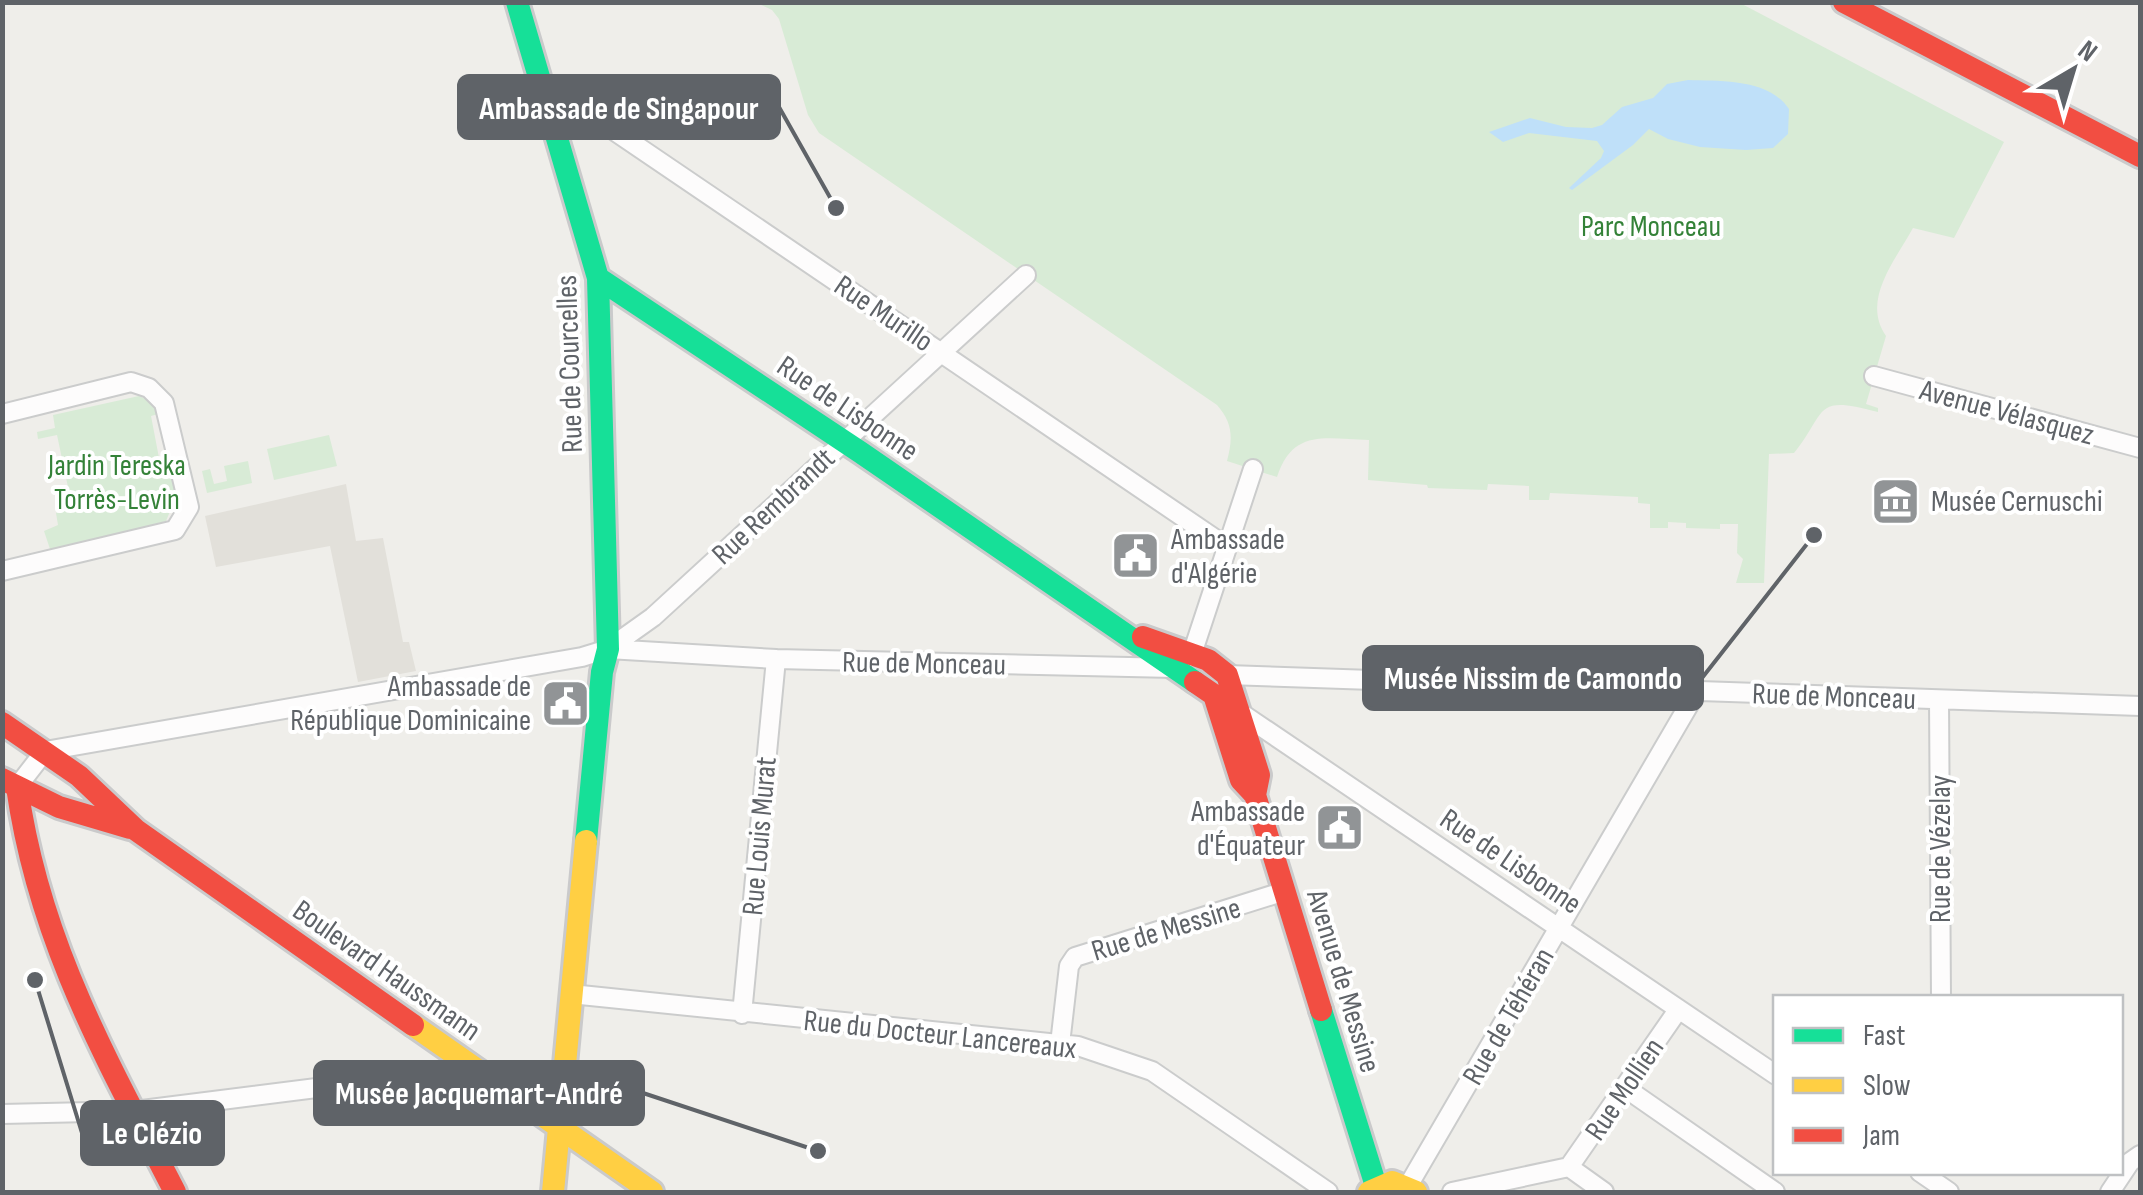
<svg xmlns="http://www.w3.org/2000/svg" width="2143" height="1195" font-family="'Sofia Sans Condensed',sans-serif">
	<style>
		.education { fill: #e2e0da }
		.green { fill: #d8ebd6 }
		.water { fill: #bfe0f9 }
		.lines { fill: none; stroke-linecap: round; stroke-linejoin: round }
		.street-casing { stroke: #cbcccc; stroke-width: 22 }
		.fast-casing { stroke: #cacacb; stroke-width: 28 }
		.slow-casing { stroke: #cacacb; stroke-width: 28 }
		.jam-casing { stroke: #cacacb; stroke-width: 28 }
		.street { stroke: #fdfcfc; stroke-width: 18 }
		.fast { stroke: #16e098; stroke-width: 22 }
		.slow { stroke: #ffcf43; stroke-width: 22 }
		.jam { stroke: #f24e42; stroke-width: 22 }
		.labels { text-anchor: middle; stroke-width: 8; stroke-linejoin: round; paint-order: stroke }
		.park-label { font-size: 30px; fill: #348238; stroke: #fff }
		.street-label { font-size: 30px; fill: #5f6368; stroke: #fff }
		.poi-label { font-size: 30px; fill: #5f6368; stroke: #fff; text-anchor: start }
		.leader { fill: none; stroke: #5f6368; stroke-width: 4 }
		.callout-dot { fill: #5f6368; stroke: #fff; stroke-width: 4 }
		.callout { fill: #5f6368; stroke: #5f6368; stroke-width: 4 }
		.callout-label { font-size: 32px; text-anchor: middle; font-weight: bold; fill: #fff }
	</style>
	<rect width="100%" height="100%" fill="#efeeea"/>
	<path class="education" d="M346,484L356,541L383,538L403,642H409L416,671L358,682L330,546L216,567L205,516Z"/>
	<path class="green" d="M757,3H1740L2004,142L1954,238L1913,228C1895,261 1861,300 1886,336L1866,404L1878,408V412C1812,394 1828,411 1794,453L1769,454L1764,583H1736L1743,559L1737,553L1738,524H1720V529L1686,528V523L1668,522V528H1650V504L1638,503V497L1550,493L1549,500H1529V486L1488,484L1487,490L1428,488L1427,485L1368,480L1369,440C1326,439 1293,428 1277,477L1227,461C1233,438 1233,423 1217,405L819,133L808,115L779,19L772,10Z
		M139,396L156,404L158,414L151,416L159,458L167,457L176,497L166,521L51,552L44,531L58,525L56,513L72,506L57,435L38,439L37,432L55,428L53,415Z
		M329,435L337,466L274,480L267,449Z
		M248,461L252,483L207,493L202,471L210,469L214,484L227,481L224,466Z"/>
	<path class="water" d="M1688,80C1722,81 1769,79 1789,109L1788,134L1773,148L1746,150L1700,147L1668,139L1649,129L1633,145L1572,190L1569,188L1601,158L1604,151L1597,141L1529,133L1503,142L1489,132L1530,118L1566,127L1592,128L1602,125L1622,107L1653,98L1667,84Z"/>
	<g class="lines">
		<defs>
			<path id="street" d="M541,81L1227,547
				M1874,376L2140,448
				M2,414L131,382L149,388L164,403L189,507L175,530L2,571
				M608,649L653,617L1026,275
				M1227,675L2140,706
				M1939,700L1941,998
				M1238,711L1776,1075
				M17,787L45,751L582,657L608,649L776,659L1174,668L1192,654L1253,469
				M571,994L1078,1046L1152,1071L1328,1192
				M742,1014L776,659
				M1060,1044L1069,966L1075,957L1285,891
				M1624,1087L1775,1192
				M2,1114L134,1111L475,1068
				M1569,1167L1678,1010
				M1920,1172L1949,1192
				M1408,1186L1697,691
				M1452,1192L1569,1167L1604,1192
				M2110,1192L2130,1162L2140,1155"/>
			<path id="fast" d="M517,2L598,278L608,649L602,672L586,841
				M598,278L860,452L1195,682
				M1321,1010L1376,1186"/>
			<path id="slow" d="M413,1025L652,1192
				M553,1192L586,841
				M1369,1192L1392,1182L1416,1192"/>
			<path id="jam" d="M1844,2L2140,156
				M1143,637L1208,660L1227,675L1259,775L1255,795L1321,1010
				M1195,682L1214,695L1241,780L1255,795
				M2,723L79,776L136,830L413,1025
				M2,779L59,807L130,828
				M17,787C39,942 105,1056 175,1192"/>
		</defs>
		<use href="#street" class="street-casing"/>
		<use href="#fast" class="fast-casing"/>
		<use href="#slow" class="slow-casing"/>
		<use href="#jam" class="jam-casing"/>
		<use href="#street" class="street"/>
		<use href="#fast" class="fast"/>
		<use href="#slow" class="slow"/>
		<use href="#jam" class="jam"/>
	</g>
	<defs>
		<symbol id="museum-square" viewBox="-11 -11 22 22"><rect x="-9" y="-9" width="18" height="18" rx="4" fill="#919496" stroke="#fff"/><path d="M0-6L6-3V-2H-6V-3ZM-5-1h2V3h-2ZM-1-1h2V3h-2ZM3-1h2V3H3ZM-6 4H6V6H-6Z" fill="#fff"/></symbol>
		<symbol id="civic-square" viewBox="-11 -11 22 22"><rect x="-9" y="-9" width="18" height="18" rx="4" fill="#919496" stroke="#fff"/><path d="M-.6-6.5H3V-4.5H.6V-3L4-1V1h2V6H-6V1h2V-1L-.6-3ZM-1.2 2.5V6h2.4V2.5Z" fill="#fff"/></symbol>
	</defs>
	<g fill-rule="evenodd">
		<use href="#museum-square" x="1868" y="474" width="55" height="55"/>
		<use href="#civic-square" x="1108" y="528" width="55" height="55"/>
		<use href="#civic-square" x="538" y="676" width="55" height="55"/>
		<use href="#civic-square" x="1312" y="800" width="55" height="55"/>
	</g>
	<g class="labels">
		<g class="park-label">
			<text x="1651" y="236">Parc Monceau</text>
			<text x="117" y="475">Jardin Tereska<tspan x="117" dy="34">Torrès-Levin</tspan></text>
		</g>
		<g class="street-label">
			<text transform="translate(884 313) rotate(34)" y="10">Rue Murillo</text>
			<text transform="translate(569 364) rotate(-92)" y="10">Rue de Courcelles</text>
			<text transform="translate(848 408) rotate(34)" y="10">Rue de Lisbonne</text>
			<text transform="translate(2007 412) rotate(15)" y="10">Avenue Vélasquez</text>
			<text transform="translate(773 506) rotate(-43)" y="10">Rue Rembrandt</text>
			<text transform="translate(924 663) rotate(1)" y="10">Rue de Monceau</text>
			<text transform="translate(1834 696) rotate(2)" y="10">Rue de Monceau</text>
			<text transform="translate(759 836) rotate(-85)" y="10">Rue Louis Murat</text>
			<text transform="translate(1940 849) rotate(-90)" y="10">Rue de Vézelay</text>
			<text transform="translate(1511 861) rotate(34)" y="10">Rue de Lisbonne</text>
			<text transform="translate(1166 929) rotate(-17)" y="10">Rue de Messine</text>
			<text transform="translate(387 970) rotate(35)" y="10">Boulevard Haussmann</text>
			<text transform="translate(1344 981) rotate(73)" y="10">Avenue de Messine</text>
			<text transform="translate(1508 1016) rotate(-60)" y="10">Rue de Téhéran</text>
			<text transform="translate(940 1034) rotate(6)" y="10">Rue du Docteur Lancereaux</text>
			<text transform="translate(1624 1089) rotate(-56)" y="10">Rue Mollien</text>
		</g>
		<g class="poi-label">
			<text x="1931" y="511">Musée Cernuschi</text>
			<text x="1171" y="549">Ambassade<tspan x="1171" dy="34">d'Algérie</tspan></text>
			<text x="531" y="696" text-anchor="end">Ambassade de<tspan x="531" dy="34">République Dominicaine</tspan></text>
			<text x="1305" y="821" text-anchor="end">Ambassade<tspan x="1305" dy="34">d'Équateur</tspan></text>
		</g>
	</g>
	<path class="leader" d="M836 208L779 107M1814 535L1702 678M818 1151L643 1093M35 980L82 1133"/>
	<g class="callout-dot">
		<circle cx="836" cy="208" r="10"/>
		<circle cx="1814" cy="535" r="10"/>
		<circle cx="818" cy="1151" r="10"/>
		<circle cx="35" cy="980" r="10"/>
	</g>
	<g class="callout">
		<rect x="459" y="76" width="320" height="62" rx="10"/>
		<rect x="1364" y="647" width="338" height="62" rx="10"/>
		<rect x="315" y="1062" width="328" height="62" rx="10"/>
		<rect x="82" y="1102" width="141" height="62" rx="10"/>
	</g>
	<g class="callout-label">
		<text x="619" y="119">Ambassade de Singapour</text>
		<text x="1533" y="689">Musée Nissim de Camondo</text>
		<text x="479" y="1104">Musée Jacquemart-André</text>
		<text x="152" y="1144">Le Clézio</text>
	</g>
	<rect width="2143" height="1195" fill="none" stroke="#5f6368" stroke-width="10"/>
	<rect x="1773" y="995" width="350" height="180" fill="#ffffff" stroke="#bfc1c3" stroke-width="2.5"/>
	<rect x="1793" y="1028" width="50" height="15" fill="#16e098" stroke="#bfc1c3" stroke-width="2.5"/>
	<text x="1863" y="1045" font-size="30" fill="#5f6368">Fast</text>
	<rect x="1793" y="1078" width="50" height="15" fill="#ffcf43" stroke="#bfc1c3" stroke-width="2.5"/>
	<text x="1863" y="1095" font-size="30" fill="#5f6368">Slow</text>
	<rect x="1793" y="1128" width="50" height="15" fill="#f24e42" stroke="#bfc1c3" stroke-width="2.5"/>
	<text x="1863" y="1145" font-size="30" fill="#5f6368">Jam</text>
	<g transform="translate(2073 70) rotate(38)" stroke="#ffffff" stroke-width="8" paint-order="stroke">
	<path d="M0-8L18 38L0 25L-18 38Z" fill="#5f6368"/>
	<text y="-15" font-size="28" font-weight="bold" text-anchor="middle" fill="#5f6368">N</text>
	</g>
</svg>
